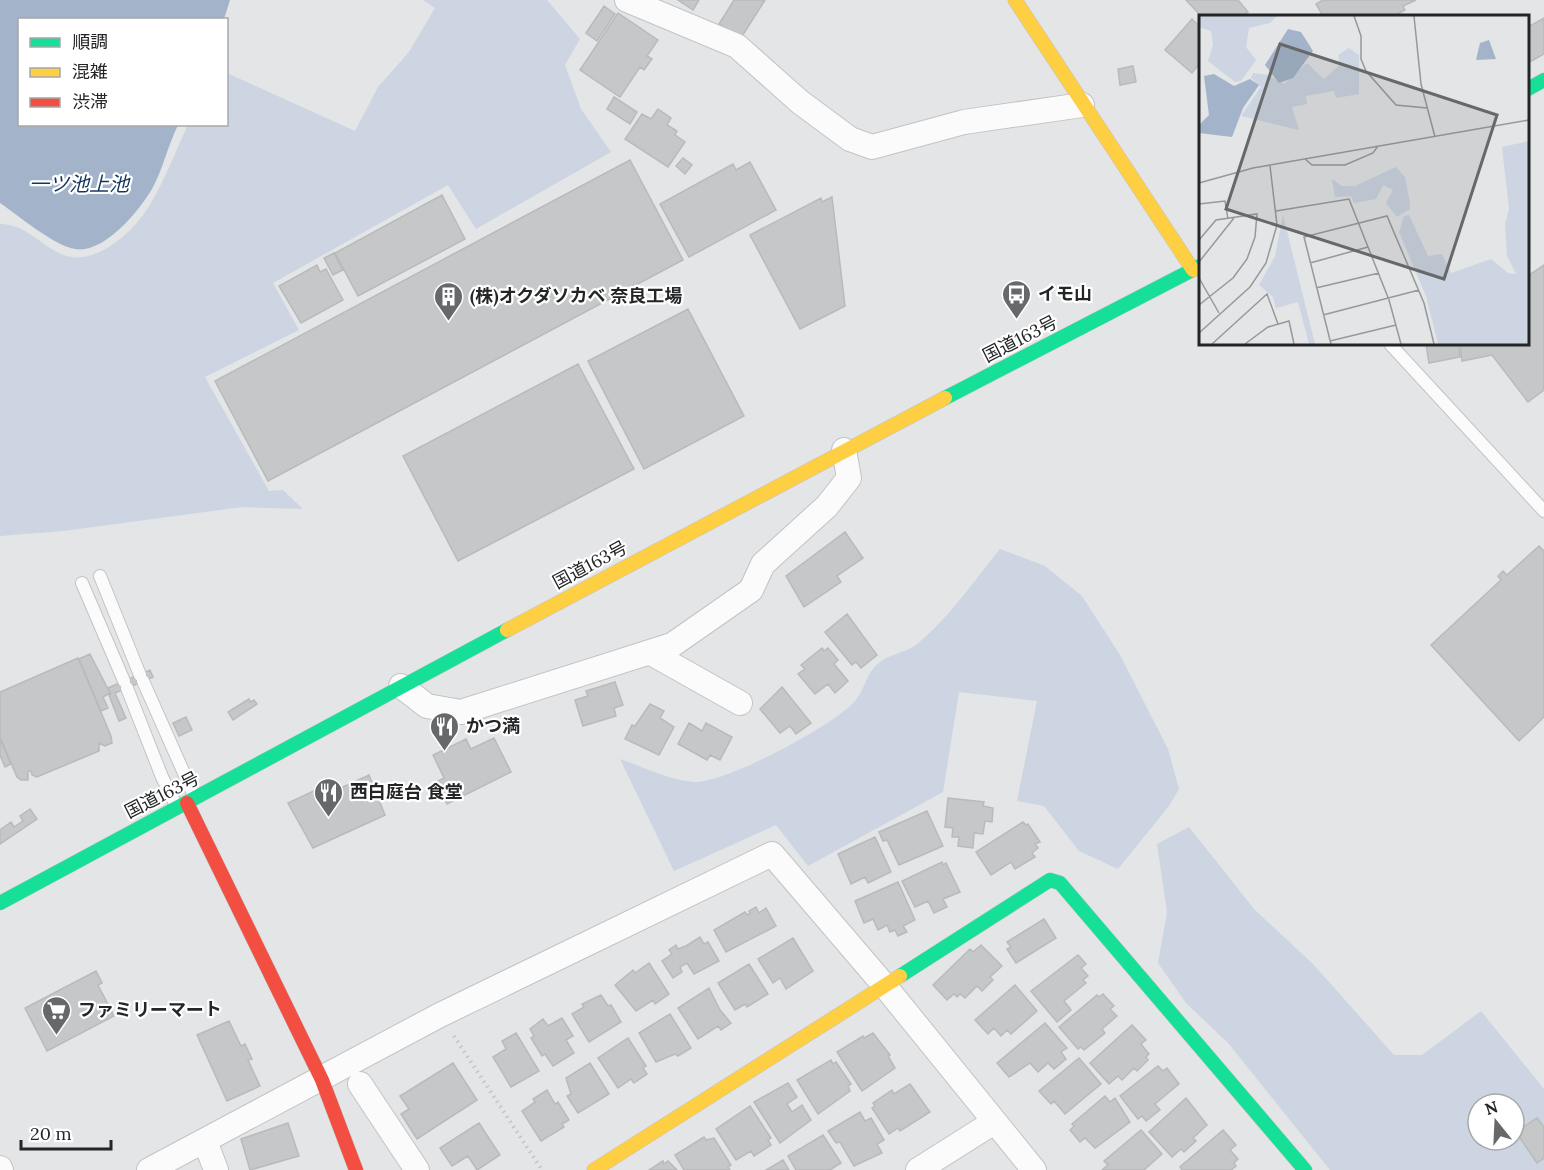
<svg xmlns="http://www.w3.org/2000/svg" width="1544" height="1170" font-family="Lora,'Noto Sans JP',serif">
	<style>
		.green { fill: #ccd5e1; fill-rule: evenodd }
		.water { fill: #a3b3c9 }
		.building { fill: #c5c7c8; stroke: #b8babb; stroke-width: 1.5 }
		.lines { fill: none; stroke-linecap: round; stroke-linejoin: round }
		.lane-casing { stroke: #c2c3c5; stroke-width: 14 }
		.street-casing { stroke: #c2c3c5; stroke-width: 26 }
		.fast-casing { stroke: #c2c3c5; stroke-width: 15 }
		.slow-casing { stroke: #c2c3c5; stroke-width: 15 }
		.jam-casing { stroke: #c2c3c5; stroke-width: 15 }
		.path { stroke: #c4c4c5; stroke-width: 4; stroke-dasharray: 1.5 4.5; stroke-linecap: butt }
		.lane { stroke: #fbfbfb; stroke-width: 12 }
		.street { stroke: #fbfbfb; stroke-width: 24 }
		.fast { stroke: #16e098; stroke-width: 14 }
		.slow { stroke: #ffcf43; stroke-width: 14 }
		.jam { stroke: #f24e42; stroke-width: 14 }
		.labels { text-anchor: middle; stroke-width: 4.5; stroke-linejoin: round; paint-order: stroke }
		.poi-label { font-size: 18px; font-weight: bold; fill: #242527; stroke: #fff; text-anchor: start }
		.street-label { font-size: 18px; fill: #242527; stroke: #fff }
		.water-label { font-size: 20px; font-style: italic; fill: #14365e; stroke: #fff }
		.inset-road { fill: none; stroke: #97989a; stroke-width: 1.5 }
		.view { fill: #67686a; fill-opacity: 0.15; stroke: #67686a; stroke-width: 3 }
		.inset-edge { fill: none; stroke: #242527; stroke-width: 3 }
	</style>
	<rect width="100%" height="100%" fill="#e3e5e7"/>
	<path class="green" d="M423,0H547L580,39L565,65L581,109L611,152L476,229L448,185L273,283L299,330L205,377L269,491L283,490L303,509L242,507L63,531L0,536V224C25,224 39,244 61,254C90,267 123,240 140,219C159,196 175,152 188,125L226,124L227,73L355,131L378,87L409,52L435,8Z
		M1000,549L1045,566L1082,596L1120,655L1168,749L1179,789L1169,806L1118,869L1079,851L1044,806L1017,801L1037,701L959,692L943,792L808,866L776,825L674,871L620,759C644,767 668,780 694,782C724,784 835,725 855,701C865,690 866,673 879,663C889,654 905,653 916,645C948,619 974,581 1000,549Z
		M1189,827L1254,909L1313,964L1394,1055H1422L1481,1011L1544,1089V1170H1330L1229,1044L1186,1003L1158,963L1167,912L1157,844ZM1478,1104H1514V1140H1478Z"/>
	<path class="water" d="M0,0H230L224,19L20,20V124L178,125C168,145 163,169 152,189C139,211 104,254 75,249C53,245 19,216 0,203Z"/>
	<path class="building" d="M678,0H699L693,10Z
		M734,0H765L741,38L719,24Z
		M1186,0H1238L1248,12L1242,16H1201Z
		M1323,0H1416L1403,6L1405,10L1394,16H1323L1316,4Z
		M604,6L615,14L597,41L586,33Z
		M618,13L658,40L647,56L652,59L644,70L640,67L620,97L580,70Z
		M1544,18V54L1528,63V27Z
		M1192,19L1200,27V63L1192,73L1165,50Z
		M1133,66L1136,82L1120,85L1118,69Z
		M614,97L637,112L630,124L607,109Z
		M658,109L671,118L667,125L677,131L675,135L685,142L668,167L625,139L642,114L651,119Z
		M683,158L692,165L685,174L676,166Z
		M630,160L683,260L268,481L215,381Z
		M750,162L776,210L689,257L660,204L733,164L736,170Z
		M442,195L465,239L358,296L335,253Z
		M832,197L845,306L800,329L750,235L821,198L822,202Z
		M334,253L343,270L333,275L324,258Z
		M317,265L320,272L326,269L343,300L301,323L279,286Z
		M1544,265V390L1528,402L1492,355L1462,361L1460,344H1528V276Z
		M688,309L744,416L644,469L588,361Z
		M1426,344H1458L1460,357L1429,363Z
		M578,364L634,469L458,561L403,456Z
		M845,532L863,558L837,576L841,582L804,607L786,576Z
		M1539,546L1544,551V717L1519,741L1431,645L1501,580L1498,576L1503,571L1507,575Z
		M847,614L877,655L861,668L856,662L852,665L825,632Z
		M822,648L824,651L828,648L838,660L834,664L848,681L835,693L828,684L815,694L798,674L805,669L801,665Z
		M90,654L110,693L103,697L108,708L101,711L79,659Z
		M78,658L111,736L112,743L105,746L99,743V751L37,777L32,775L31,771H28V780H21L17,777L0,737V692Z
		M150,670L153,677L115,693L126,718L119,721L109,695L111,694L108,688Z
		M615,682L623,705L614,708L616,716L583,726L575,700L588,696L586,691Z
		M782,687L811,723L796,734L790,726L780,733L760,709Z
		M249,699L250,702L254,700L257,704L233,720L228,712Z
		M650,704L664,711L660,718L674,727L659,755L625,739L632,725L635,726Z
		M186,717L192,730L179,736L173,723Z
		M689,723L702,731L706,723L732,737L720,760L710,755L707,760L678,744Z
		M494,738L511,772L447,804L436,782L444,778L433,755L466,739L471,749Z
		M0,739L11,764L5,767L0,755Z
		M369,775L385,815L313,848L288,803L324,786L328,794Z
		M948,798L984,802L983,806L993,808L992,822L985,821L983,834L974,833L973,848L958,846L959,837H952L953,828L945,827Z
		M30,809L37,819L0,844V830L11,822L14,827L23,821L20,816Z
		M927,811L943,846L899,865L887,840L883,841L879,832Z
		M1023,822L1026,825L1028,824L1040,842L1035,844L1038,848L1032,853L1035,857L1015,869L1011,862L991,875L976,852Z
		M875,837L891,872L868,883L865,877L851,884L838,854Z
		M942,862L943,865L946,863L960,892L943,899L947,907L934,913L928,901L915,907L902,881Z
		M898,882L915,920L903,926L907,932L898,936L895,930L890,932L887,925L878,930L873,919L864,923L855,901Z
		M756,907L759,913L766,908L776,926L726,952L714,930L745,912L747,915L750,913L749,911Z
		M1044,919L1056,938L1016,963L1007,949L1011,947L1007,942Z
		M700,937L704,944L708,942L719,961L694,974L687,963L680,967L682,972L673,978L662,961L672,954L669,950L676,945L678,949L686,946Z
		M793,938L813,971L786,989L780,978L773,983L758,959Z
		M981,945L1002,966L990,977L993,980L982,991L977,986L965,998L960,994L957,997L954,994L947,1000L933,985L970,949L973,952Z
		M1078,955L1086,964L1081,968L1088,976L1083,980L1086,983L1064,1001L1071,1010L1057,1022L1031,991Z
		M649,963L669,994L655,1004L653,1000L636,1011L615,985L633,970L635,973Z
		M749,964L768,994L747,1007L745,1004L735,1010L718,983Z
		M96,971L102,983L98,985L114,1016L47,1051L25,1008Z
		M1015,985L1037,1011L1011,1034L1007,1030L1001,1036L994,1028L988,1034L975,1020Z
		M709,988L720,1010L731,1023L721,1030L718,1026L698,1039L678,1008Z
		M1103,994L1114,1006L1110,1009L1117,1016L1102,1029L1105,1033L1084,1050L1081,1047L1078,1049L1059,1027L1097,995L1099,997Z
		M601,995L608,1006L611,1005L621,1022L589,1042L572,1014L584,1007L582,1004Z
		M670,1014L691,1048L678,1056L675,1054L656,1062L639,1033Z
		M562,1018L573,1036L566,1040L574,1053L553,1066L545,1054L542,1056L531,1038L534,1036L530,1029L543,1019L548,1026Z
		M229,1021L241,1046L245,1044L252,1059L248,1060L260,1086L227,1101L197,1035Z
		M1045,1023L1067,1048L1061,1052L1066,1059L1054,1069L1048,1063L1038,1072L1030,1063L1009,1077L997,1063Z
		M1132,1025L1146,1040L1141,1044L1149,1054L1146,1057L1148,1060L1137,1071L1134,1068L1122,1080L1118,1076L1109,1084L1090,1063Z
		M516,1033L539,1071L511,1087L493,1057L506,1049L502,1041Z
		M873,1033L890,1055L888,1056L895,1068L862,1091L837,1052L863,1036L864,1038Z
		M628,1038L646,1066L643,1068L647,1074L634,1083L631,1079L618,1088L598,1058Z
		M1079,1058L1101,1084L1065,1114L1054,1101L1051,1104L1039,1091Z
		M831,1060L833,1064L836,1062L851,1084L848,1086L850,1091L818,1114L797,1080Z
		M453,1063L477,1100L417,1139L401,1114L409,1109L400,1096Z
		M590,1063L609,1094L578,1113L567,1096L571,1094L566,1078Z
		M1158,1066L1163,1071L1167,1068L1179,1084L1155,1104L1160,1110L1146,1121L1142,1116L1138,1119L1120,1096Z
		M788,1083L797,1097L787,1104L792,1112L802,1105L811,1120L780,1143L754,1102Z
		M910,1084L930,1112L900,1131L898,1128L889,1134L872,1108L875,1106L873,1103L892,1090L894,1094Z
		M547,1090L555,1104L558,1102L569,1120L562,1124L564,1127L541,1141L522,1111L535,1102L533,1099Z
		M1105,1096L1110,1102L1115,1098L1130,1122L1095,1148L1085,1138L1080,1142L1070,1130L1074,1126L1072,1124Z
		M1186,1098L1207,1125L1193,1138L1196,1141L1184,1152L1181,1149L1172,1157L1149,1132Z
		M750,1106L771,1138L768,1140L771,1145L754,1156L751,1151L736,1160L716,1129Z
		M860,1112L865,1121L871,1118L884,1140L877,1144L882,1153L854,1166L840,1142L836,1143L828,1131Z
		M1537,1118L1544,1127V1158L1537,1163L1516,1132Z
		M288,1123L299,1156L250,1170L241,1139Z
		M479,1123L500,1155L477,1170L468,1156L452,1166L440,1148Z
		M1141,1130L1162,1154L1144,1170H1102L1108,1165L1104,1161Z
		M1223,1130L1236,1145L1230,1150L1238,1159L1234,1163L1236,1166L1231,1170H1182L1180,1167Z
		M823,1135L841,1163L830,1170H796L788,1156Z
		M704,1137L706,1140L714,1138L731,1165L728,1167L730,1170H684L675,1155Z
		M783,1160L789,1170H766Z
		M663,1161L664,1164L668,1161L677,1170H649Z"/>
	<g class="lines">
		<defs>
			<path id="lane" d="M1390,344L1544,511
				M100,576L140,675
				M82,583L124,681
				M143,681L195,798
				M127,688L162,777L177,807"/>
			<path id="street" d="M627,0L737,46L800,102L850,139L872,147L964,122L1082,105
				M651,653L740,703
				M401,686L427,706L461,712L672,645L751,590L763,564L827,506L849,478L844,450
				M360,1084L417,1170
				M205,1141L216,1170
				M0,1168L1,1170
				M149,1170L440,1015L772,854L884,985L1034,1170
				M918,1170L994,1122"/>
			<path id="fast" d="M1528,89L1544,80
				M945,398L1200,266
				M0,903L507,630
				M900,976L1050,880L1060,883L1305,1170"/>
			<path id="slow" d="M1015,0L1193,270
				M507,630L945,398
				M594,1170L900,976"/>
			<path id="jam" d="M187,803L322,1080L356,1170"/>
		</defs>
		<use href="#lane" class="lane-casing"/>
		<use href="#street" class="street-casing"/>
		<use href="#fast" class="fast-casing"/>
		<use href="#slow" class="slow-casing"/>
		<use href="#jam" class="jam-casing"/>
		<path class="path" d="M454,1036L542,1170"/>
		<use href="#lane" class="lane"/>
		<use href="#street" class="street"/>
		<use href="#fast" class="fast"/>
		<use href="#slow" class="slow"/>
		<use href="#jam" class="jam"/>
	</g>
	<defs>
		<symbol id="bus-pin" viewBox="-11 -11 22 30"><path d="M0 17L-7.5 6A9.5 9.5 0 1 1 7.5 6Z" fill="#67686a" stroke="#fff"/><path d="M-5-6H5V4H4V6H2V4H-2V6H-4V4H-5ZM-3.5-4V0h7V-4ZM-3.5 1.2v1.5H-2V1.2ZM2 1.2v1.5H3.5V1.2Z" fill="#fff"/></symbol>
		<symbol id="building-pin" viewBox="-11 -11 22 30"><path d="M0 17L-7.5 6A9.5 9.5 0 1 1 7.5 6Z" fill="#67686a" stroke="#fff"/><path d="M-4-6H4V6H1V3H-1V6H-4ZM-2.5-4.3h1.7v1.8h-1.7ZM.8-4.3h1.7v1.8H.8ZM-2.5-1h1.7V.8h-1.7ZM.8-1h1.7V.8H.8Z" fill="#fff"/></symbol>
		<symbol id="restaurant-pin" viewBox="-11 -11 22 30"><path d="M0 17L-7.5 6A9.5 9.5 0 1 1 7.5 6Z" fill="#67686a" stroke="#fff"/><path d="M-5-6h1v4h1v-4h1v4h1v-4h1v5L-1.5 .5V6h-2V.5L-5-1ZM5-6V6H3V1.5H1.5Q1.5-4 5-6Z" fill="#fff"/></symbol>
		<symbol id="supermarket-pin" viewBox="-11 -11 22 30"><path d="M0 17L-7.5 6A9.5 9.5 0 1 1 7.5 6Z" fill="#67686a" stroke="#fff"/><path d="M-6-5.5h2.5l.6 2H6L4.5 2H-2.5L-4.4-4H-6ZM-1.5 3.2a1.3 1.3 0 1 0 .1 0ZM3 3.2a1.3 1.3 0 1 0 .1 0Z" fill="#fff"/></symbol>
	</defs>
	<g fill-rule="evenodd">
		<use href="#bus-pin" x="1000" y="278" width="33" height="45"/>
		<use href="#building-pin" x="432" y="280" width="33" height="45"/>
		<use href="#restaurant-pin" x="428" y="710" width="33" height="45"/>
		<use href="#restaurant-pin" x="312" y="776" width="33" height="45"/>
		<use href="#supermarket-pin" x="40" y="994" width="33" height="45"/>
	</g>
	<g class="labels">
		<g class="poi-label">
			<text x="1038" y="300">イモ山</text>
			<text x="470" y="302">(株)オクダソカベ 奈良工場</text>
			<text x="466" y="732">かつ満</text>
			<text x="350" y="798">西白庭台 食堂</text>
			<text x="78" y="1016">ファミリーマート</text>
		</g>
		<g class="street-label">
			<text transform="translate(1020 339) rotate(-27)" y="6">国道163号</text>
			<text transform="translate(590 565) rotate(-28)" y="6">国道163号</text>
			<text transform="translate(162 795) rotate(-27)" y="6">国道163号</text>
		</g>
		<g class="water-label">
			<text x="79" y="191">一ツ池上池</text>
		</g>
	</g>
	<g transform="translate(1199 15)">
		<rect width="330" height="330" fill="#e3e5e7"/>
		<path d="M0,1H78L71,8L50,13L47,32L57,45L42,66L36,67L9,46L14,30L12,16L0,12ZM150,33L160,40V79L137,83L135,76L107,81L108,89L93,92L100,115L42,101L62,72L52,63L54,58L69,60L85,69L108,48L125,64L141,50L139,40ZM330,126V329H239L227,281L200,217L205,201L210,200L229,241L243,239L252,258L292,244L309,258L317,259L308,241L306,209L310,194L303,132ZM197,152L206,162L211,188V194L198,202L187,188L194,175L184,170L177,184L155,188L152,181L136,182L133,164L143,171H156ZM84,200L88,216L116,329H110L99,287L77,293L74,282L60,270L76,241Z" fill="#ccd5e1"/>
		<path d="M89,14L102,17L114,36L94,63L80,68L66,50ZM290,25L297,44L277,45L281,28ZM15,59L35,71L51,64L60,70L44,93L33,122L0,118V110L10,100L5,61Z" fill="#a3b3c9"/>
		<path class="inset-road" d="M155,1L162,21V44L167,56L197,90L228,93M215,1L222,69L236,122M106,144L113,150H146L174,138L179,131M0,168L54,153L330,105M0,189L26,186L29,204M77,196L150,184L190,285L202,329M0,225L17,205L58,199L56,222L48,244L34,263L0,290M0,247L35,203M111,248L169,232M0,263L20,298M117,273L180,258M124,300L220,275M0,318L51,272L67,248L78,210L71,151M131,326L197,310M13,329L68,279L79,309M46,329L69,312L90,306L95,329M132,329L105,222L188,201L225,288L235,329"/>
		<path class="view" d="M81,29L298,100L245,264L27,194Z"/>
		<rect width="330" height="330" class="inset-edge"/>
	</g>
	<rect x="18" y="18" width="210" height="108" fill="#ffffff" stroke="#a7a8a9" stroke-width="1.5"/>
	<rect x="30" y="38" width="30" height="9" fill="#16e098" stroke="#a7a8a9" stroke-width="1.5"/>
	<text x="72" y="48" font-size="18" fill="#242527">順調</text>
	<rect x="30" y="68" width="30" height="9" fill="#ffcf43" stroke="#a7a8a9" stroke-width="1.5"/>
	<text x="72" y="78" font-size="18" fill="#242527">混雑</text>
	<rect x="30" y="98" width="30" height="9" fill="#f24e42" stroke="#a7a8a9" stroke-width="1.5"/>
	<text x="72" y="108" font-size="18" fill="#242527">渋滞</text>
	<g transform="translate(1496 1122) rotate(342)"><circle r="28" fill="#ffffff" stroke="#a7a8a9" stroke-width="1.5"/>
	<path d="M0-4.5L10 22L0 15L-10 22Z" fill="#67686a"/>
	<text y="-9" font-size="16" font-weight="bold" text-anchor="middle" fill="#242527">N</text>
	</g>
	<path d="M21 1140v9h90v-9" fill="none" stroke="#242527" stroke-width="3"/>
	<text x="30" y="1140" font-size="18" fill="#242527" stroke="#ffffff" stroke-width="4.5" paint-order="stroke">20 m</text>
</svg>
